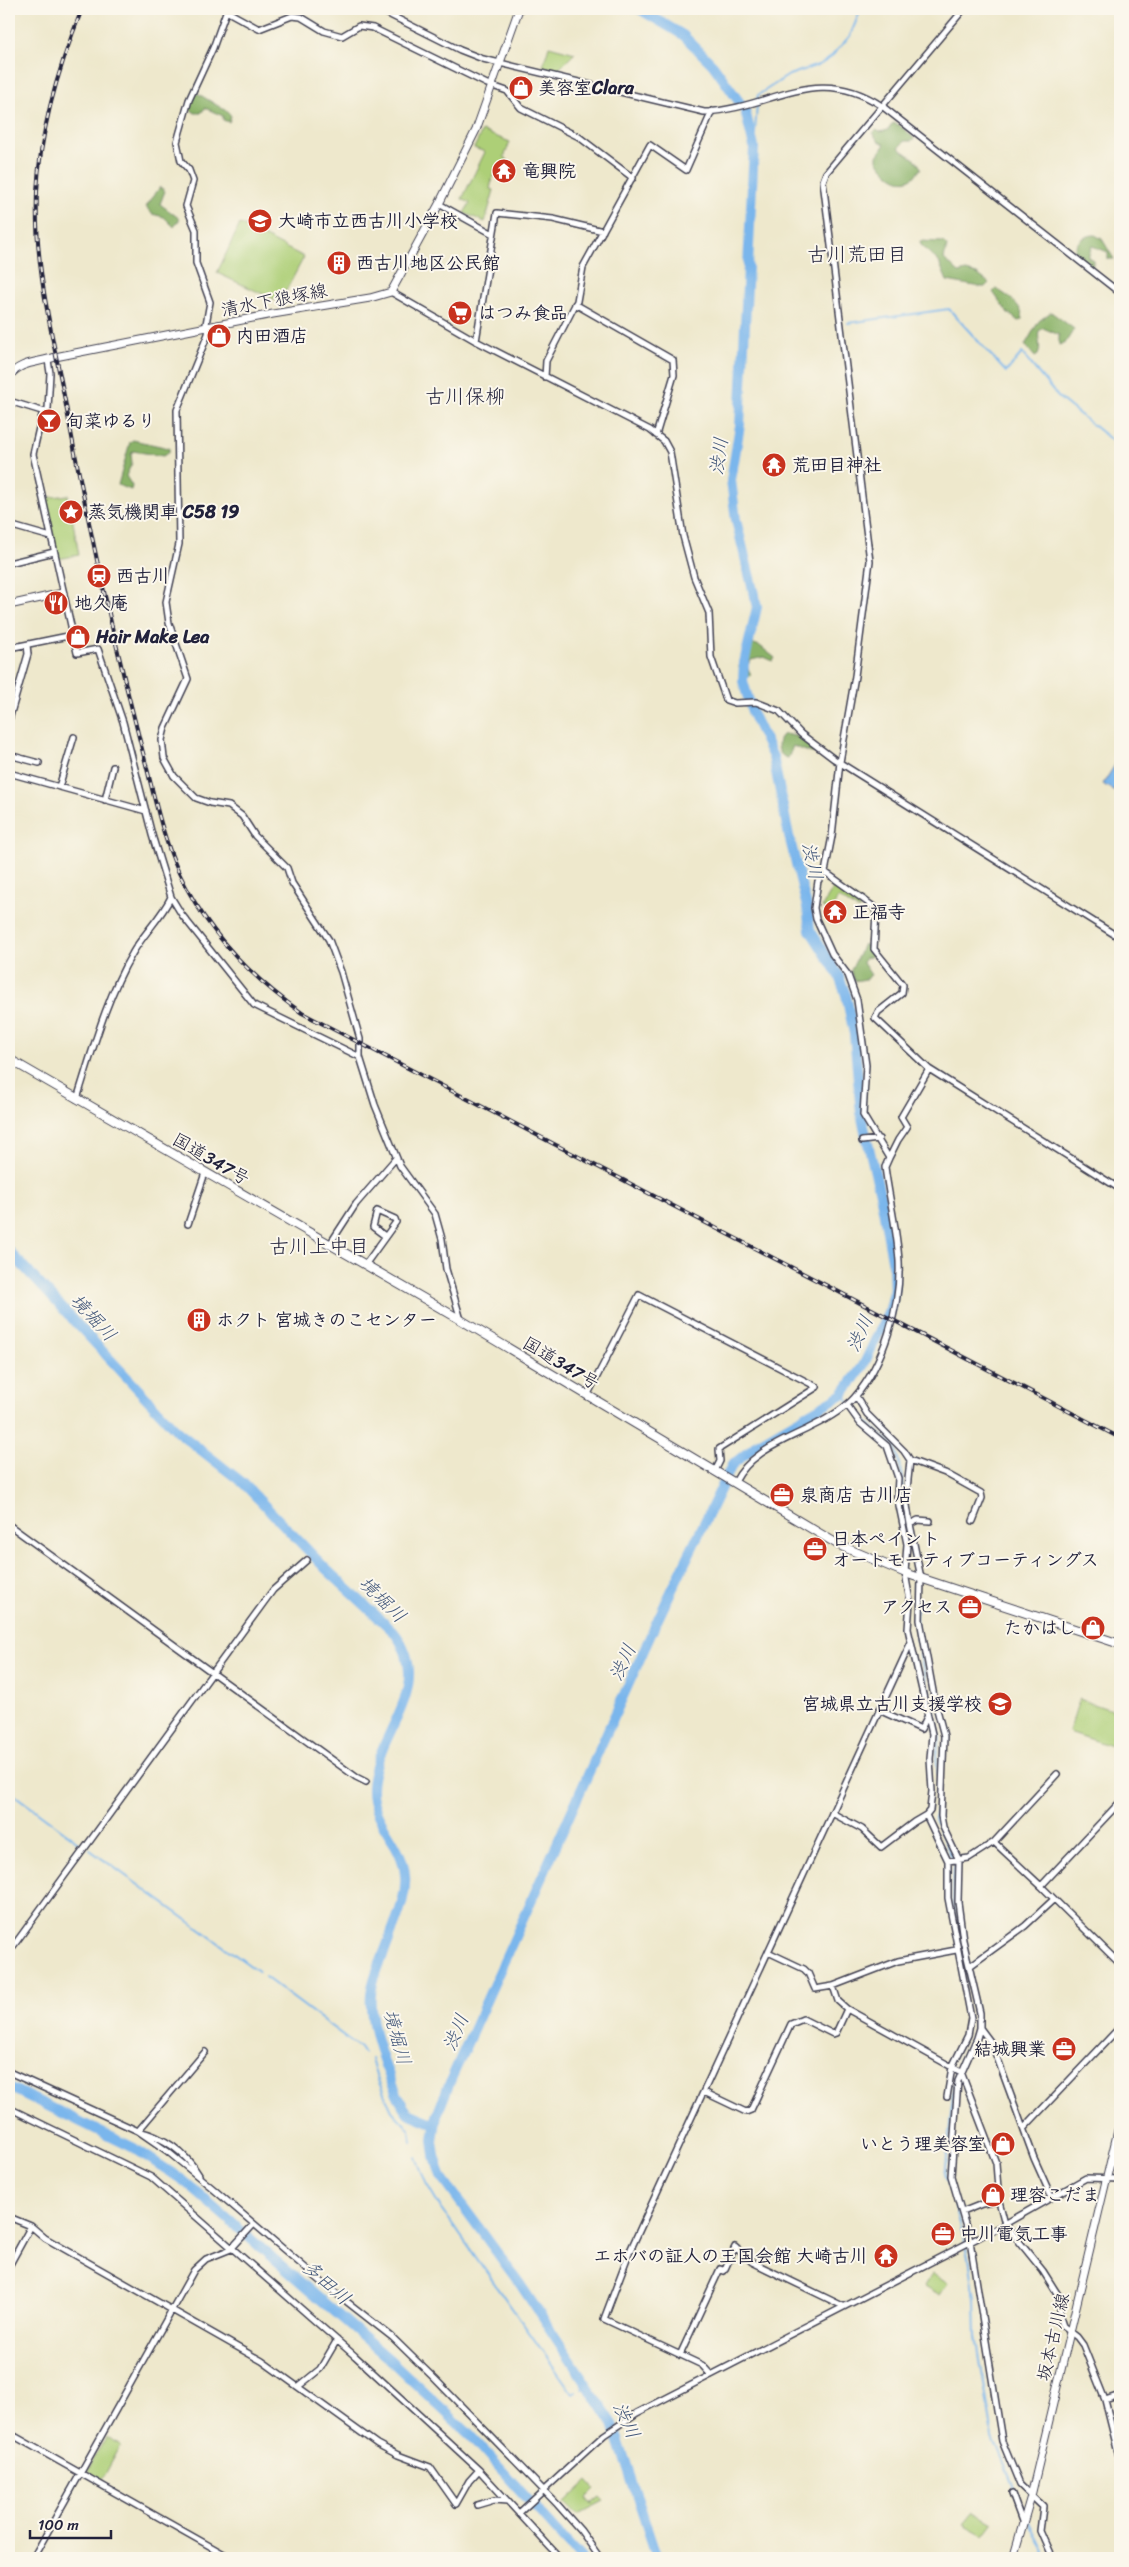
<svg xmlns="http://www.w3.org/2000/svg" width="1129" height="2567" font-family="Sriracha,'Klee One',sans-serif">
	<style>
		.green { fill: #adcf77; stroke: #687859 }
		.forest { fill: #8ab268; stroke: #566a52 }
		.water { fill: #7ab6ec; stroke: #4e6c94 }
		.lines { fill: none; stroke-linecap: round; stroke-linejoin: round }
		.stream { stroke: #7ab6ec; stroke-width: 2 }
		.river { stroke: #7ab6ec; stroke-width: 10 }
		.minor-casing { stroke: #414051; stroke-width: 8 }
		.secondary-casing { stroke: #414051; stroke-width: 9 }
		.trunk-casing { stroke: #414051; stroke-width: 10 }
		.minor { stroke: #fff; stroke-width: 5 }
		.secondary { stroke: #fff; stroke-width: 7 }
		.trunk { stroke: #fff; stroke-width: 8 }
		.rail-casing { stroke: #22223b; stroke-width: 4 }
		.rail { stroke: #fbf7ec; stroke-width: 2; stroke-dasharray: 5.5; stroke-linecap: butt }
		.labels { text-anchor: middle; stroke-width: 4; stroke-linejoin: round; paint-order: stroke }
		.poi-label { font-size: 18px; font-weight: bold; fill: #22223b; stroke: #fbf7ec; text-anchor: start }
		.street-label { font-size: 18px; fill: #22223b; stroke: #fbf7ec }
		.water-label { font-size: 19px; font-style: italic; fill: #415679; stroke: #fbf7ec }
		.quarter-label { font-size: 20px; fill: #22223b; stroke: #fbf7ec }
	</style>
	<rect width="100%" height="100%" fill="#fbf7ec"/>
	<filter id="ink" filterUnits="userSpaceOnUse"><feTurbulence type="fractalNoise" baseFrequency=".02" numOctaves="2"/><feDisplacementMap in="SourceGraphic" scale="10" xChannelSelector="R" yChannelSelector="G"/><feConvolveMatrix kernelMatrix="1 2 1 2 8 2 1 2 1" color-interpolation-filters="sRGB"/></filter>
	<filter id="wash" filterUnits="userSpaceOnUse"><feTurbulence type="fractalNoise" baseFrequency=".0096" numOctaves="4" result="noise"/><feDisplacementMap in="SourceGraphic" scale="20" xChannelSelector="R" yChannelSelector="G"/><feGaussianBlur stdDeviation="1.12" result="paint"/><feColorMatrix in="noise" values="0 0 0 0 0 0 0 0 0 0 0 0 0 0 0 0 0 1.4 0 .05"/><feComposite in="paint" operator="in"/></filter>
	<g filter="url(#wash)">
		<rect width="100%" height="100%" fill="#eee8cc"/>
		<path class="green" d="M549,46L575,53L558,70L543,66Z
			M482,131L510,142L504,157L509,161L508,170L498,168L494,171L490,189L494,190L485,222L464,213L470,203L462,199L485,152L474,148Z
			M240,224L304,257L280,302L217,273Z
			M68,495L79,555L58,559L45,498Z
			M834,887L863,903L859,910L838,898L830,912L822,907Z
			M1079,1699L1120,1713V1749L1069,1732Z
			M933,2273L948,2283L940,2295L925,2286Z
			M106,2437L121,2445L102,2480L87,2471Z
			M588,2481L595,2489L586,2498L591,2504L600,2497L604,2501L577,2515L565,2503Z
			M974,2512L993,2523L984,2535L964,2524Z"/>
		<path class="forest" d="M197,93L228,112L231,116L229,122L223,120V116L205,108L201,113H195L190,109L191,101Z
			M893,123L899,125L914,138L912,141H904L899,148L916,160L921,168C907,191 890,179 877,160V156L885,144L878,141L873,133L876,130L880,132L888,130Z
			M160,187L165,191L160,204L180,219L174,227L164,217L152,214L146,207Z
			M1095,235L1102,239L1114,259H1108V252L1092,246L1088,257L1093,260V265H1091L1075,254C1073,243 1085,235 1095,235Z
			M920,241L943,242L947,246L944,259L959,273L966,271L977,274L989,283L985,287H980L947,281L939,262L921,245Z
			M996,289C1006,294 1026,308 1022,320L1018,321L1007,312L993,292Z
			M1051,312L1074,329L1066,342L1059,345V335L1043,328L1039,331C1037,339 1042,346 1038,355L1035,357L1025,345L1039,321Z
			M133,440L169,448V452L163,456L133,451L131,454L132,463L126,476L132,486L131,490L118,485L130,442Z
			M751,643L760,646L775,658L773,661L764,657L751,660L747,666L751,675L746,677L741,673L739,667L745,646Z
			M785,734L799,737L817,752L811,753L793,746L788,758C777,756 776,743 781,736Z
			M864,944L871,950L873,956L865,958L863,963L871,975L866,979L854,981L851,970Z"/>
		<path class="water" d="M1118,760H1120V795L1103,784Z"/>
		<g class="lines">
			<path class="stream" d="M757,100L758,95L789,75L821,64L830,58L850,36L861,9
				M754,147L757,104
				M848,323L949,309L1006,372L1022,353L1058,397L1120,447
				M1114,731L1120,719
				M1118,738L1120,742
				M843,1394L863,1419L895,1446L903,1480V1505L910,1537L914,1573
				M914,1578L917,1642L940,1738L936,1755L939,1782L935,1819L954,1862L953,1899L956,1922L976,2012L973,2035L955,2073L945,2177L955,2205L969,2257L975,2300L976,2337L993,2437L1024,2512
				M9,1791L82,1845
				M90,1850L259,1972
				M265,1977L360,2048L363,2053
				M371,2058L376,2076L392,2111L410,2130L412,2142
				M416,2157L426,2183L441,2208L573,2394L576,2392
				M582,2388L588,2384
				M1027,2519L1046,2558"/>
			<path class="river" d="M639,9L683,35L713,65L745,110L754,147L740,425L731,480L736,520L757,607L744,663L743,681L753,715L773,757L789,836L807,907L810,930L838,974L846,995L854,1034L861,1114L881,1198L893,1265L894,1292L890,1309L863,1366L843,1394L760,1442L732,1465L657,1621L452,2077L437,2115L433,2140L435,2156L441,2176L520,2284L613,2424L657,2558
				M9,1251L178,1432L243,1483L326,1569L394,1632C437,1688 375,1733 372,1788C371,1822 403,1842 405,1875C407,1897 397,1917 390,1937C384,1955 373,1975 371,1994C368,2027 388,2077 403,2106L408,2113L435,2124
				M9,2087L134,2148L184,2181L388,2358L470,2435L581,2558"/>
		</g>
	</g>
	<g filter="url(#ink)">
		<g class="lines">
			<defs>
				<path id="minor" d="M227,9L213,48L189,100L177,142L181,161L189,170L193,181L186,206L196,230V263L210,302L206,324L209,327L208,334L177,410L179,544L166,602L169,623L188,679L165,728L162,740L164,758L174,776L196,798L210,803L229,806L242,816L255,836L287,868L292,883L329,940L341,972L360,1039V1057L375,1105L400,1166L435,1214L442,1239L446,1269L461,1320
					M378,9L460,50L483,59L704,112C772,109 815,62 882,106L1120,293
					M228,12L259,29L292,16L301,17L324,31L342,36L359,26L373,28L487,84L507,91L521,108L579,137L633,178
					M439,204L493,234
					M391,292L476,341L650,430L664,441L670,452L683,536L694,577L709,613L711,657L726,700L735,703L756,702L779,711L801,734L834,759L1120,938
					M575,304L673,360L674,375L656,435
					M476,341L497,213L553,219L603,231
					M48,360L50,373L48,409L42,415L33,454L77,653L98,649L123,722L152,835L171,897L182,915L254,1005L360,1057
					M545,377L546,361L577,301L583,267L650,145L686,170L712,111
					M9,401L45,412
					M9,525L51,537
					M9,563L54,552
					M9,648L73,635
					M9,720L28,654L27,645
					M9,755L39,763
					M9,773L146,811
					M59,787L74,737
					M105,800L113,767
					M825,872L874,907L876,912L874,949L903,985L902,993L878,1012L875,1018L929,1069L1120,1189
					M77,1099C92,1052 107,996 132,954C143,934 161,918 171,897
					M862,1141L879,1139
					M889,1158L898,1140L907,1127L901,1117L929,1069
					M188,1224L205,1173
					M330,1244L356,1204L396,1158
					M365,1265L396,1222L395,1219L377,1211L373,1227L385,1236
					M587,1396L639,1295L817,1387L719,1449L720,1461L715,1471
					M856,1396L867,1414L904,1451L910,1460L906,1499L910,1524
					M847,1405L860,1423L887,1446L898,1478L897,1496L907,1544L905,1573L910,1601L908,1629L932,1734L930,1759L932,1791L930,1810L926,1815L948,1861V1898L971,2018L968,2035L952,2067L947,2097
					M910,1460L945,1473L981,1493L982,1498L973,1521
					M735,1482C750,1452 784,1441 813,1426C827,1419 843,1410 854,1398C884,1364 901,1305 899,1261C897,1229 889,1198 885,1167L889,1158L863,1115L866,1065L857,1000L848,975L832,954L816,919L814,908L818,881L825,872L832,836L840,762L855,676L870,561L823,181L826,173L964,9
					M930,1521L918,1520L910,1524L921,1578L920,1620L935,1702L944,1736L941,1816L943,1827L959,1860L958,1902L963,1940L980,2013V2028L977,2038L958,2081L951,2176L970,2241L1002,2441L1020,2485L1043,2507L1040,2531L1052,2558
					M9,1525L356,1777L366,1782
					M879,1710L921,1729L927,1717
					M832,1813L862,1829L881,1847L914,1822L926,1815
					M994,1842L1057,1774
					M948,1861L969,1858L994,1842L1041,1886L1120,1802
					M1041,1886L1120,1964
					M9,1952L273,1590L307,1560
					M768,1952L804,1969L808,1973L815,1989L833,1986L898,1961L956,1950
					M970,1966L1025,1926L1054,1899
					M833,1986L838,2001L847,2009
					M980,2028L992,2044L1034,2158L1051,2196
					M9,2072L138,2131L167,2151L211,2187L323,2283L392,2337L435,2379L557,2504L581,2531L600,2558
					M704,2092L746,2112L751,2110L791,2024L803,2019L833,2034L836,2033L847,2009L961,2072L996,2163L999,2201L1005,2224L1043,2271L1060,2298V2317L1063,2326L1077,2337L1083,2345L1105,2400L1120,2460
					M9,2108L151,2177L355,2356L441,2435L479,2470L560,2558
					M1024,2128L1120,2027
					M199,2175C185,2152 164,2137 138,2131L205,2052
					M962,2212L982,2204L999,2201
					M9,2217L31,2226L45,2238L262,2361L377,2444L398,2455L430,2467L456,2504L469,2481L479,2470
					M9,2266L31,2226
					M680,2355L720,2269L724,2271L735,2247L752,2262L843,2306
					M711,2375L702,2365L604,2319L629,2253L911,1642
					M299,2386L320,2369L337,2340
					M1105,2400L1120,2395
					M9,2433L231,2558
					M1012,2494L1023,2524
					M477,2505L494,2500L507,2501
					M519,2513L604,2435L637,2413L1005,2224L1086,2178L1120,2179
					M33,2558L194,2270L206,2259L231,2249L254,2224"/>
				<path id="secondary" d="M9,377C19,361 39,363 55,357L273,314L370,298L391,292L439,204L476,130L519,9
					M9,605L63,593
					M1013,2558L1031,2496L1120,2122"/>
				<path id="trunk" d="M9,1059L461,1320L839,1545L908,1574L1120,1644"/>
			</defs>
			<use href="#minor" class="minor-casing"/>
			<use href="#secondary" class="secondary-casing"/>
			<use href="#trunk" class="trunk-casing"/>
			<use href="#minor" class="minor"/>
			<use href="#secondary" class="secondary"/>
			<use href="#trunk" class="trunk"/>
			<defs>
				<path id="rail" d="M82,9C59,66 40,130 37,192C34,269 53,336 67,411C88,525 113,637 142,749C153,790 161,834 179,873C207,932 249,976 302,1013L1120,1438"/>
			</defs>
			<use href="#rail" class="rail-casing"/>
			<use href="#rail" class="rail"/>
		</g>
	</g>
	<defs>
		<symbol id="shop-disc" viewBox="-11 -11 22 22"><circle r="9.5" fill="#c8321e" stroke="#fbf7ec"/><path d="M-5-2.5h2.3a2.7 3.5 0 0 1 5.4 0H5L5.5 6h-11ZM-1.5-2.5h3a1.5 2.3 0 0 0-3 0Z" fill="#fff"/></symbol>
		<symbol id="temple-disc" viewBox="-11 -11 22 22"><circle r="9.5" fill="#c8321e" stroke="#fbf7ec"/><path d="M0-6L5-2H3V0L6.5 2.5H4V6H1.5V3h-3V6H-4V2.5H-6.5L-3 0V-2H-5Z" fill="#fff"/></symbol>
		<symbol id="school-disc" viewBox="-11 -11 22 22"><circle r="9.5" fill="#c8321e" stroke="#fbf7ec"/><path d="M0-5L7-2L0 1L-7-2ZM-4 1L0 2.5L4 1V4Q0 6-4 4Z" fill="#fff"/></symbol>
		<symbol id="building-disc" viewBox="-11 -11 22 22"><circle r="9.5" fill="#c8321e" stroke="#fbf7ec"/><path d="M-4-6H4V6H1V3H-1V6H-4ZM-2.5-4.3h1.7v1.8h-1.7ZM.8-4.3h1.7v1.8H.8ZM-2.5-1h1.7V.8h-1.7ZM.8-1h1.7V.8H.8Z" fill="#fff"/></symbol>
		<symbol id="supermarket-disc" viewBox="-11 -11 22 22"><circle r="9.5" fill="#c8321e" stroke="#fbf7ec"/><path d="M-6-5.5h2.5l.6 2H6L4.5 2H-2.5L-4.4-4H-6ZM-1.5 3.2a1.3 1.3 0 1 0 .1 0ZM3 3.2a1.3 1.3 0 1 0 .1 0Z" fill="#fff"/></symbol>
		<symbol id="bar-disc" viewBox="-11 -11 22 22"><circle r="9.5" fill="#c8321e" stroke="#fbf7ec"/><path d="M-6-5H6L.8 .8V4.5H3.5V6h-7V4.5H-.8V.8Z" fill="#fff"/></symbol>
		<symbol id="sight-disc" viewBox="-11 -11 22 22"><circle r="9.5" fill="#c8321e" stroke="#fbf7ec"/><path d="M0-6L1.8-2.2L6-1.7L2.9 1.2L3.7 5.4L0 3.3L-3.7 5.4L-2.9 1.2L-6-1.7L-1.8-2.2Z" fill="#fff"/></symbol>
		<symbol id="station-disc" viewBox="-11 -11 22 22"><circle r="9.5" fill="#c8321e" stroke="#fbf7ec"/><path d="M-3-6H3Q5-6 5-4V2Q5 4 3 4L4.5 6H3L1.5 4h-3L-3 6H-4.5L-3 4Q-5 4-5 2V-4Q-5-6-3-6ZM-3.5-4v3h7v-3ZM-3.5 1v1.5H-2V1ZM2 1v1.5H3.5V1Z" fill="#fff"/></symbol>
		<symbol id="restaurant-disc" viewBox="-11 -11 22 22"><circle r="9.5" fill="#c8321e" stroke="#fbf7ec"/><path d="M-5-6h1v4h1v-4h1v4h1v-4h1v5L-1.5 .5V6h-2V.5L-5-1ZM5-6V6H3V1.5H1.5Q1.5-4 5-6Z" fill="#fff"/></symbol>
		<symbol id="office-disc" viewBox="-11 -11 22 22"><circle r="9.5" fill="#c8321e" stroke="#fbf7ec"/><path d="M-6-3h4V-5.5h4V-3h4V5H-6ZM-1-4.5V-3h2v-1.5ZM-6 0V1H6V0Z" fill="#fff"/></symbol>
	</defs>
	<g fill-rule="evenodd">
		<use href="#shop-disc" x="507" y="74" width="28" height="28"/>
		<use href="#temple-disc" x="490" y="157" width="28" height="28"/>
		<use href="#school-disc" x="246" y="207" width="28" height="28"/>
		<use href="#building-disc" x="325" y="249" width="28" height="28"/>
		<use href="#supermarket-disc" x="446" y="299" width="28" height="28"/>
		<use href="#shop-disc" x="205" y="322" width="28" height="28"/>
		<use href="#bar-disc" x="35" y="407" width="28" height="28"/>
		<use href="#temple-disc" x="760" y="451" width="28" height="28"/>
		<use href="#sight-disc" x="57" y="498" width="28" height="28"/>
		<use href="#station-disc" x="85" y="562" width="28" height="28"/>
		<use href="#restaurant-disc" x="42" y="589" width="28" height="28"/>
		<use href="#shop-disc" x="64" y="623" width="28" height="28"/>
		<use href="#temple-disc" x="821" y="898" width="28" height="28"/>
		<use href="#building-disc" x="185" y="1306" width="28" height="28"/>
		<use href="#office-disc" x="768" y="1481" width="28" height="28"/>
		<use href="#office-disc" x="801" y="1535" width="28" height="28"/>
		<use href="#office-disc" x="956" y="1593" width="28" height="28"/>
		<use href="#shop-disc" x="1079" y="1614" width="28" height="28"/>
		<use href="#school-disc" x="986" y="1690" width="28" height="28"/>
		<use href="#office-disc" x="1050" y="2035" width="28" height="28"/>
		<use href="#shop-disc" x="989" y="2130" width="28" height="28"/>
		<use href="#shop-disc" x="979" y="2181" width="28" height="28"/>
		<use href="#office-disc" x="929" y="2220" width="28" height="28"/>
		<use href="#temple-disc" x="872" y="2242" width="28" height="28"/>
	</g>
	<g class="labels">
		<g class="poi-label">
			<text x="538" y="94">美容室Clara</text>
			<text x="522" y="177">竜興院</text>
			<text x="278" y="227">大崎市立西古川小学校</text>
			<text x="356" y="269">西古川地区公民館</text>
			<text x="478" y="319">はつみ食品</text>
			<text x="236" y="342">内田酒店</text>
			<text x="66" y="427">旬菜ゆるり</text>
			<text x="792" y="471">荒田目神社</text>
			<text x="88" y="518">蒸気機関車 C58 19</text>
			<text x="116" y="582">西古川</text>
			<text x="74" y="609">地久庵</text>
			<text x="96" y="643">Hair Make Lea</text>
			<text x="852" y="918">正福寺</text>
			<text x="216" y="1326">ホクト 宮城きのこセンター</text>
			<text x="800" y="1501">泉商店 古川店</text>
			<text x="832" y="1545">日本ペイント<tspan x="832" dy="21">オートモーティブコーティングス</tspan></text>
			<text x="952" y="1613" text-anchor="end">アクセス</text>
			<text x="1076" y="1634" text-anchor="end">たかはし</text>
			<text x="982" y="1710" text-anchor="end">宮城県立古川支援学校</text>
			<text x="1046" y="2055" text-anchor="end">結城興業</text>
			<text x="986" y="2150" text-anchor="end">いとう理美容室</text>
			<text x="1010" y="2201">理容こだま</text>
			<text x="960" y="2240">中川電気工事</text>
			<text x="868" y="2262" text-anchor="end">エホバの証人の王国会館 大崎古川</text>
		</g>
		<g class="street-label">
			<text transform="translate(274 300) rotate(-11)" y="6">清水下狼塚線</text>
			<text transform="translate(211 1159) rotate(30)" y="6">国道347号</text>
			<text transform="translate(561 1363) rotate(31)" y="6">国道347号</text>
			<text transform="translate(1053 2337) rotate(-77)" y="6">坂本古川線</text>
		</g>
		<g class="water-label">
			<text transform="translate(718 456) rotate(-82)" y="7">渋川</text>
			<text transform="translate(813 861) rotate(78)" y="7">渋川</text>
			<text transform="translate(94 1317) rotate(47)" y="7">境堀川</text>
			<text transform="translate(859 1333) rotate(-65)" y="7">渋川</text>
			<text transform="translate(383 1599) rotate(44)" y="7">境堀川</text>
			<text transform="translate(622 1662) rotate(-65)" y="7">渋川</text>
			<text transform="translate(455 2032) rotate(-67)" y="7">渋川</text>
			<text transform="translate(398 2037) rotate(75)" y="7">境堀川</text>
			<text transform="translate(327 2282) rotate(41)" y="7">多田川</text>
			<text transform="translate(627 2420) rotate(65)" y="7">渋川</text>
		</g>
		<g class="quarter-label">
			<text x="857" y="261">古川荒田目</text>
			<text x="465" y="403">古川保柳</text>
			<text x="319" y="1253">古川上中目</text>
		</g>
	</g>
	<rect width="1129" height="2567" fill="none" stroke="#fbf7ec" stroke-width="30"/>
	<path d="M30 2530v8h81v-8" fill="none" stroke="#22223b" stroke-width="2.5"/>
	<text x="38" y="2530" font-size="15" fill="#22223b" stroke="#fbf7ec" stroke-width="4" paint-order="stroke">100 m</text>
</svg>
